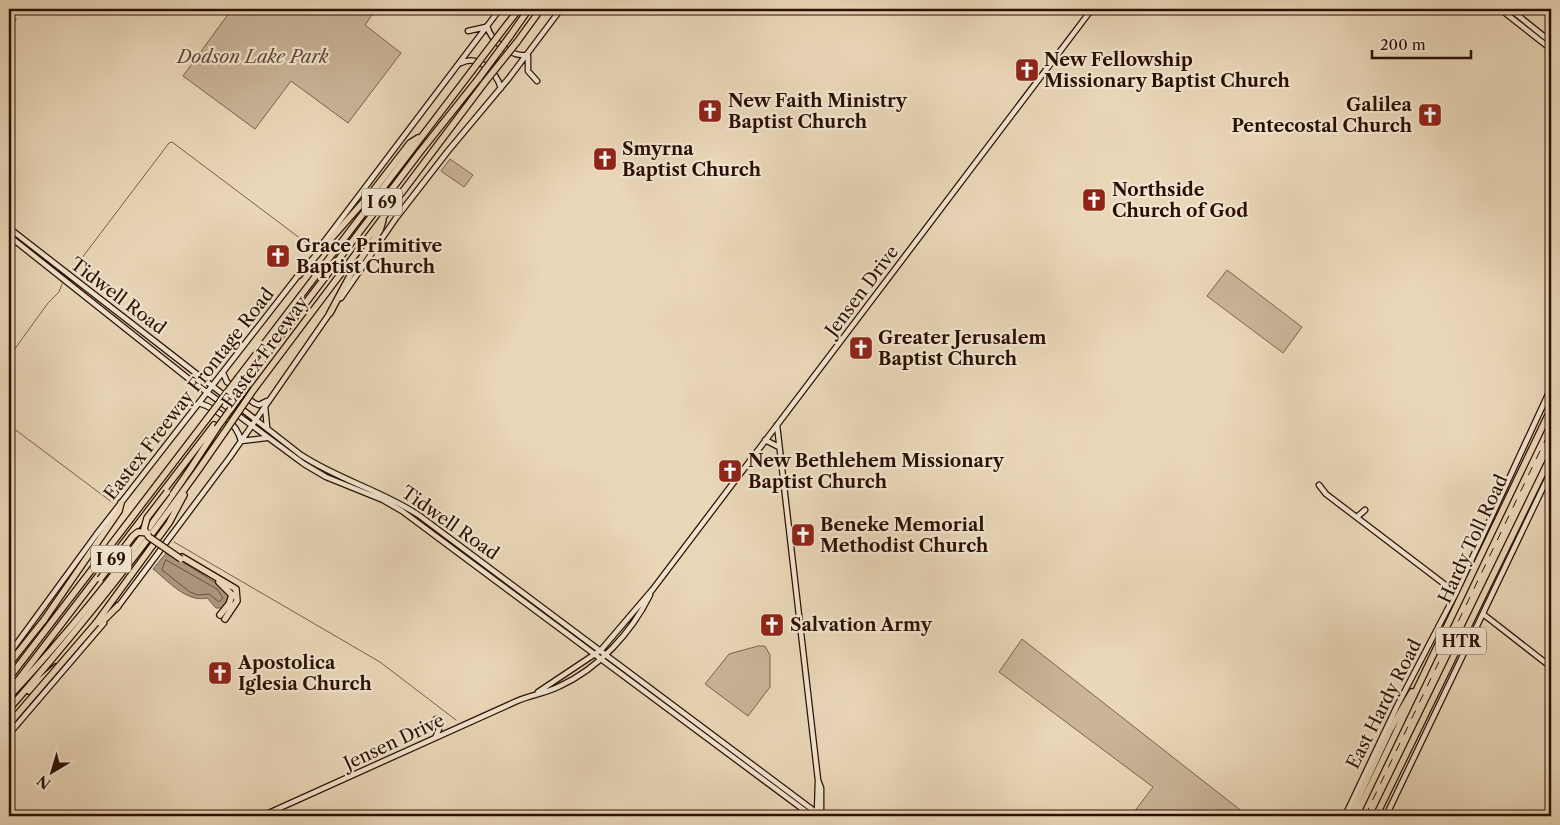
<svg xmlns="http://www.w3.org/2000/svg" width="1560" height="825" font-family="'Libre Caslon Text',serif">
	<style>
		.green { fill: #cab599; stroke: #7a624d }
		.water { fill: #a9937a; stroke: #775e4a }
		.lines { fill: none; stroke-linecap: round; stroke-linejoin: round }
		.shore { stroke: #6a513e; stroke-width: 1 }
		.stream { stroke: #775e4a; stroke-width: 1 }
		.secondary-casing { stroke: #2b0f01; stroke-width: 7 }
		.highway-casing { stroke: #2b0f01; stroke-width: 8 }
		.secondary { stroke: #f1e5d1; stroke-width: 4.5 }
		.highway { stroke: #ead7b8; stroke-width: 5.5 }
		.rail { stroke: #2b0f01; stroke-width: 1; stroke-dasharray: 9 9; stroke-linecap: butt }
		.highway-bridge-casing { stroke: #2b0f01; stroke-width: 8; stroke-linecap: butt }
		.highway-bridge { stroke: #ead7b8; stroke-width: 5.5 }
		.labels { text-anchor: middle; stroke-width: 4.5; stroke-linejoin: round; paint-order: stroke }
		.shield { fill: #f1e5d1; stroke: #664f3f; stroke-width: 1 }
		.shield-label { font-size: 16px; font-weight: bold; fill: #2b0f01 }
		.park-label { font-size: 18px; font-style: italic; fill: #634936; stroke: #f1e5d1 }
		.poi-label { font-size: 18px; font-weight: bold; fill: #2b0f01; stroke: #f1e5d1; text-anchor: start }
		.street-label { font-size: 18px; fill: #2b0f01; stroke: #f1e5d1 }
	</style>
	<rect width="100%" height="100%" fill="#ead7b8"/>
	<filter id="stains"><feTurbulence type="fractalNoise" baseFrequency=".004" numOctaves="4"/><feColorMatrix values="0 0 0 0 .2 0 0 0 0 .09 0 0 0 0 .02 0 0 0 .5 -.17"/></filter>
	<radialGradient id="worn" r=".72"><stop offset=".6" stop-color="#630" stop-opacity="0"/><stop offset="1" stop-color="#630" stop-opacity=".3"/></radialGradient>
	<path class="green" d="M232,9H376L365,25L401,53L348,123L291,81L255,129L183,76Z
		M450,159L473,175L464,187L441,171Z
		M1227,270L1302,327L1283,353L1207,296Z
		M1022,639L1248,816H1131L1153,787L999,672Z
		M758,646H765L770,655V687L748,716L705,684L729,654Z"/>
	<path class="water" d="M167,552L219,585L229,597L222,608H216L207,598C187,603 168,581 153,569Z"/>
	<g class="lines">
		<path class="shore" d="M166,560L217,589L223,598L219,602L209,594L198,595L190,592L162,570Z"/>
		<path class="stream" d="M72,271L169,143L172,142L313,248
			M9,357L48,303L59,292L62,284
			M9,425L113,503
			M174,542L380,662L456,720"/>
		<defs>
			<path id="secondary" d="M1500,9L1551,49
				M1510,9L1551,42
				M9,12L14,9
				M487,26C491,41 511,57 527,55
				M468,31L486,27
				M528,56V71L537,81
				M461,63C478,54 496,72 501,88
				M9,228L301,455C339,480 383,491 420,516L821,816
				M9,236L189,379L304,464L326,477L383,500L402,511L812,816
				M320,247L500,9
				M341,298L396,218L448,151L509,78L561,9
				M223,373L227,382L254,403L259,405L267,401
				M199,403C217,409 237,423 241,441
				M265,406L267,427
				M777,425L818,780L821,788V816
				M765,440L779,447
				M241,441L266,438
				M1319,485L1326,494L1456,593
				M1357,517L1365,510
				M117,608L230,457L332,310
				M1483,614L1551,667
				M9,654L96,535L300,273
				M538,692L601,650L653,589L1092,9
				M9,734L104,623
				M436,736L439,729L436,719
				M817,813L818,781
				M262,816L517,701C531,695 547,693 560,686C599,668 631,633 650,595
				M1345,816L1397,706L1456,593L1551,388
				M1386,816L1551,471"/>
			<path id="highway" d="M502,31L519,9
				M510,36L529,9
				M517,42L541,9
				M299,275L373,191L410,143L418,138
				M330,313L352,272L380,230L383,220
				M238,378L471,72
				M245,383L420,152L479,78
				M254,389L485,82
				M182,557L236,589L237,601L225,619
				M219,582L232,595L229,604L220,615
				M44,620L119,511L121,503
				M96,623L169,523L184,495
				M84,640L118,606
				M9,678L207,419
				M16,683L214,425
				M29,691L56,667
				M9,697C86,614 157,523 217,428
				M9,709C86,621 158,530 224,433
				M9,724L27,703
				M1350,816L1390,730L1412,692
				M1356,816L1551,409
				M1376,816L1551,456"/>
		</defs>
		<use href="#secondary" class="secondary-casing"/>
		<use href="#highway" class="highway-casing"/>
		<use href="#secondary" class="secondary"/>
		<use href="#highway" class="highway"/>
		<path class="rail" d="M9,24L32,9
			M1365,816L1551,428"/>
		<defs>
			<path id="highway-bridge" d="M471,72L502,31
				M479,78L510,36
				M485,82L517,42
				M207,419L238,378
				M217,428L248,385
				M224,433L254,389
				M167,492L147,518L144,529L149,537L181,559
				M100,579L133,536L138,532L148,533
				M9,664L44,620
				M27,703L96,623"/>
		</defs>
		<use href="#highway-bridge" class="highway-bridge-casing"/>
		<use href="#highway-bridge" class="highway-bridge"/>
	</g>
	<defs>
		<symbol id="church-square" viewBox="-11 -11 22 22"><rect x="-9" y="-9" width="18" height="18" rx="4" fill="#8f2418" stroke="#f1e5d1"/><path d="M-1.2-6h2.4v3.5h3.3v2.4h-3.3V6h-2.4V-.1h-3.3v-2.4h3.3Z" fill="#fff"/></symbol>
	</defs>
	<g fill-rule="evenodd">
		<use href="#church-square" x="1013" y="56" width="28" height="28"/>
		<use href="#church-square" x="696" y="97" width="28" height="28"/>
		<use href="#church-square" x="1416" y="101" width="28" height="28"/>
		<use href="#church-square" x="591" y="145" width="28" height="28"/>
		<use href="#church-square" x="1080" y="186" width="28" height="28"/>
		<use href="#church-square" x="264" y="242" width="28" height="28"/>
		<use href="#church-square" x="847" y="334" width="28" height="28"/>
		<use href="#church-square" x="716" y="457" width="28" height="28"/>
		<use href="#church-square" x="789" y="521" width="28" height="28"/>
		<use href="#church-square" x="758" y="611" width="28" height="28"/>
		<use href="#church-square" x="206" y="659" width="28" height="28"/>
	</g>
	<g class="labels">
		<g class="shield">
			<rect x="362" y="188.5" width="40" height="27" rx="4"/>
			<rect x="91" y="545.5" width="40" height="27" rx="4"/>
			<rect x="1436" y="627.5" width="50" height="27" rx="4"/>
		</g>
		<g class="shield-label">
			<text x="382" y="208">I 69</text>
			<text x="111" y="565">I 69</text>
			<text x="1461" y="647">HTR</text>
		</g>
		<g class="park-label">
			<text x="253" y="63">Dodson Lake Park</text>
		</g>
		<g class="poi-label">
			<text x="1044" y="66">New Fellowship<tspan x="1044" dy="21">Missionary Baptist Church</tspan></text>
			<text x="728" y="107">New Faith Ministry<tspan x="728" dy="21">Baptist Church</tspan></text>
			<text x="1412" y="111" text-anchor="end">Galilea<tspan x="1412" dy="21">Pentecostal Church</tspan></text>
			<text x="622" y="155">Smyrna<tspan x="622" dy="21">Baptist Church</tspan></text>
			<text x="1112" y="196">Northside<tspan x="1112" dy="21">Church of God</tspan></text>
			<text x="296" y="252">Grace Primitive<tspan x="296" dy="21">Baptist Church</tspan></text>
			<text x="878" y="344">Greater Jerusalem<tspan x="878" dy="21">Baptist Church</tspan></text>
			<text x="748" y="467">New Bethlehem Missionary<tspan x="748" dy="21">Baptist Church</tspan></text>
			<text x="820" y="531">Beneke Memorial<tspan x="820" dy="21">Methodist Church</tspan></text>
			<text x="790" y="631">Salvation Army</text>
			<text x="238" y="669">Apostolica<tspan x="238" dy="21">Iglesia Church</tspan></text>
		</g>
		<g class="street-label">
			<text transform="translate(862 291) rotate(-53)" y="6">Jensen Drive</text>
			<text transform="translate(118 296) rotate(37)" y="6">Tidwell Road</text>
			<text transform="translate(265 352) rotate(-54)" y="6">Eastex Freeway</text>
			<text transform="translate(189 394) rotate(-52)" y="6">Eastex Freeway Frontage Road</text>
			<text transform="translate(450 523) rotate(35)" y="6">Tidwell Road</text>
			<text transform="translate(1473 539) rotate(-65)" y="6">Hardy Toll Road</text>
			<text transform="translate(1384 704) rotate(-63)" y="6">East Hardy Road</text>
			<text transform="translate(394 742) rotate(-25)" y="6">Jensen Drive</text>
		</g>
	</g>
	<rect width="1560" height="825" fill="none" stroke="#ead7b8" stroke-width="30"/>
	<rect x="10" y="10" width="1540" height="805" fill="none" stroke="#2b0f01" stroke-width="2.5"/>
	<rect x="15" y="15" width="1530" height="795" fill="none" stroke="#2b0f01"/>
	<g transform="translate(52 772) rotate(218)" stroke="#f1e5d1" stroke-width="4" paint-order="stroke">
	<path d="M0-4L9 19L0 12L-9 19Z" fill="#2b0f01"/>
	<text y="-8" font-size="14" font-weight="bold" text-anchor="middle" fill="#2b0f01">N</text>
	</g>
	<path d="M1372 50v8h99v-8" fill="none" stroke="#2b0f01" stroke-width="2.5"/>
	<text x="1380" y="50" font-size="15" fill="#2b0f01" stroke="#f1e5d1" stroke-width="4" paint-order="stroke">200 m</text>
	<rect width="100%" height="100%" filter="url(#stains)"/>
	<rect width="100%" height="100%" fill="url(#worn)"/>
</svg>
